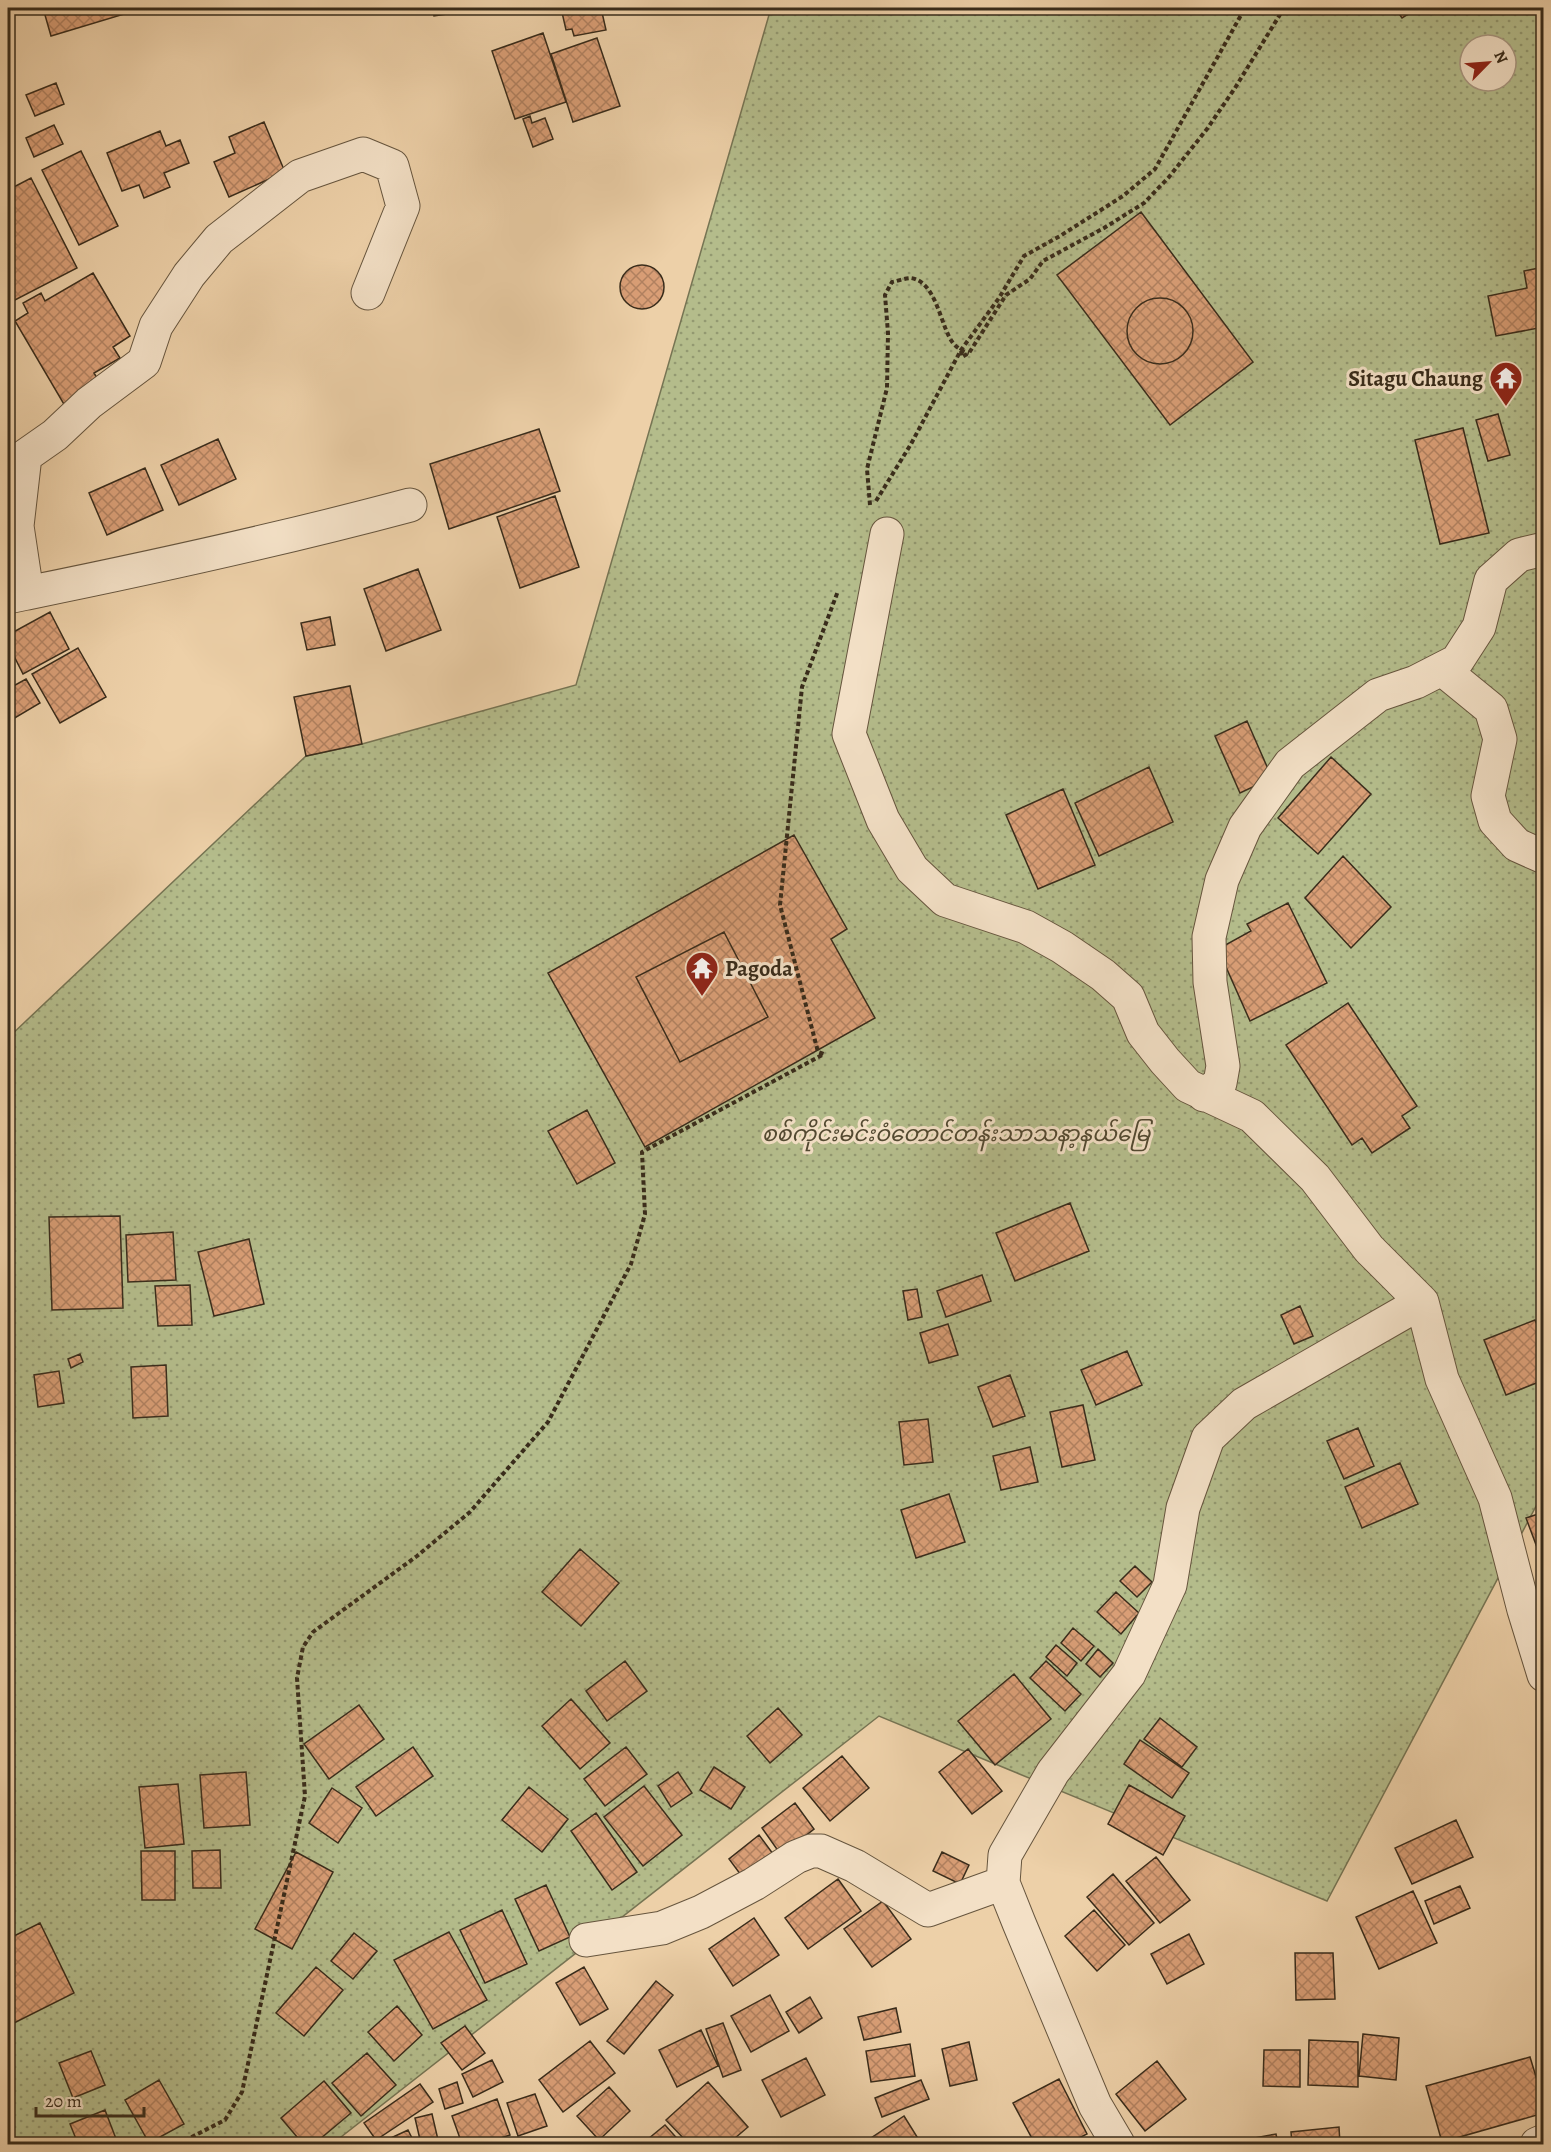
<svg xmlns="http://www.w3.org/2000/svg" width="1551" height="2152" font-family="Alegreya,'Noto Sans Myanmar',serif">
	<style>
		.park { fill: url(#park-dots); stroke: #767453; stroke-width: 1.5; fill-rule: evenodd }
		.building { fill: url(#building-cross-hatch); stroke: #392c1b; stroke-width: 1.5 }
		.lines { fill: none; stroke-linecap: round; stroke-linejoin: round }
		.minor-casing { stroke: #66553e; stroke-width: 35 }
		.path { stroke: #392c1b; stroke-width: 4; stroke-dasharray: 4.5 3; stroke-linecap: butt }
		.minor { stroke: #f3e0c6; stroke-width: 33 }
		.labels { text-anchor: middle; stroke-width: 6; stroke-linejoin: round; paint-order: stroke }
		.poi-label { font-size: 22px; font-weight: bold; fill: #392c1b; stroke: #f3e0c6; text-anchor: end }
		.park-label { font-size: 22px; font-style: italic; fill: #524931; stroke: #f3e0c6 }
	</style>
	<defs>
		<pattern id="park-dots" width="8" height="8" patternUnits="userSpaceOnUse" patternTransform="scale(1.5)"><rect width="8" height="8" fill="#b4bc8b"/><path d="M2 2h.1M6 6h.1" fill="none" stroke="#939971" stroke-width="1.8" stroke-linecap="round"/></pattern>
		<pattern id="building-cross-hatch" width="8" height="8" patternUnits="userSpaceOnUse" patternTransform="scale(1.5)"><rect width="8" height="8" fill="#d99e76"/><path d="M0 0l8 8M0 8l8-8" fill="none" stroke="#b18160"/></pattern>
	</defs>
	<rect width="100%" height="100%" fill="#edd0a8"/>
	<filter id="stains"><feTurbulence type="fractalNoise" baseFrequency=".00333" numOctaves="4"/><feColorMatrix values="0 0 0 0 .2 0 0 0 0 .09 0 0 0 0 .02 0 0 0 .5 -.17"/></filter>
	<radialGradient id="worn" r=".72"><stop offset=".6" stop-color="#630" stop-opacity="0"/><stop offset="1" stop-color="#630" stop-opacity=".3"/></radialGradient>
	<path class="park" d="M771,8H1543V1493L1327,1901L879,1716L332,2144H8V1038L306,756L362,744L576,685ZM1470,45H1506V81H1470Z"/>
	<path class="building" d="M43,8H140L141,9L51,36Z
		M433,8H488L434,16Z
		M561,8H601L606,30L574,36L572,29L566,30Z
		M1395,8H1418L1402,18Z
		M543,33L566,102L515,119L492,51Z
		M597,38L620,106L573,122L551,54Z
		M56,83L64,104L35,116L26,95Z
		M530,116L532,123L545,118L553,139L533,147L523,119Z
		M264,122L285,172L229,197L214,162L235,153L229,137Z
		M54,125L63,144L34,157L26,138Z
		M160,131L166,146L180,140L189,163L164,173L170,187L144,198L139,185L122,191L107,153Z
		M81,151L118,226L79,245L42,170Z
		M31,178L77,268L15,300L8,285V190Z
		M1141,212L1253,362L1170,425L1057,275Z
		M620 287a22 22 0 1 1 44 0a22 22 0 1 1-44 0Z
		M1544,267V327L1496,336L1488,296L1527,288L1524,271Z
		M93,273L130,336L113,347L120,358L94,373L101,385L65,406L15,321L28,313L23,303L41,293L45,301Z
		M1127 331a33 33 0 1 1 66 0a33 33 0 1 1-66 0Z
		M1498,414L1510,455L1488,461L1476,420Z
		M1463,428L1489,533L1440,544L1415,440Z
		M539,429L560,491L449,529L430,464Z
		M8,436L18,459L8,463Z
		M218,439L236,479L179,505L161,465Z
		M145,468L163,510L107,535L89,493Z
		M555,496L579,567L520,588L497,517Z
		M418,569L441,630L386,651L364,589Z
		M50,612L69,649L23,674L8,644V635Z
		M330,617L335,645L307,650L301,623Z
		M78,648L106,697L60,723L32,674Z
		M26,679L40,703L8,722V689Z
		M350,686L362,744L306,756L294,697Z
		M1247,721L1272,778L1240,793L1215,736Z
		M1331,757L1371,794L1318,854L1278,818Z
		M1149,767L1173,822L1099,856L1075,803Z
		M1063,789L1095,865L1038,889L1006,815Z
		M794,835L847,929L831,939L875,1018L645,1147L548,973Z
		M1343,856L1391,907L1351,948L1305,898Z
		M1288,903L1327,983L1250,1021L1218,949L1251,931L1247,924Z
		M724,932L768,1017L680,1062L636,977Z
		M1348,1003L1417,1106L1402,1116L1410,1128L1372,1153L1362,1138L1352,1145L1286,1045Z
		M587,1110L615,1163L577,1184L548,1131Z
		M1070,1203L1089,1251L1015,1281L996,1233Z
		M120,1216L123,1308L52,1310L49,1217Z
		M173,1232L176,1280L128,1282L126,1235Z
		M249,1239L264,1304L214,1316L198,1252Z
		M982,1275L991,1301L946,1317L937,1291Z
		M190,1285L192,1325L158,1326L155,1286Z
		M917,1289L922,1317L908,1320L903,1291Z
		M1300,1306L1313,1336L1294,1344L1281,1315Z
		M1535,1320L1544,1341V1380L1506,1395L1484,1340Z
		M948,1324L958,1355L929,1363L920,1333Z
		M1127,1351L1142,1385L1096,1405L1081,1370Z
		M80,1354L83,1362L71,1368L68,1359Z
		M166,1365L168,1416L133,1418L131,1367Z
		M59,1371L64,1403L38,1407L34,1375Z
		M1010,1375L1025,1416L993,1427L978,1387Z
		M1083,1405L1095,1460L1062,1467L1050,1412Z
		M928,1419L933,1462L904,1465L899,1422Z
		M1358,1428L1374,1466L1344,1479L1327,1441Z
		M1030,1447L1038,1482L1001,1490L993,1456Z
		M1400,1463L1418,1504L1362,1528L1345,1487Z
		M949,1494L965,1542L916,1558L901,1510Z
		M1544,1512V1566L1526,1518Z
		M580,1549L619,1583L581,1626L542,1592Z
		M1135,1566L1152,1582L1137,1597L1120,1581Z
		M1116,1592L1139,1613L1121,1634L1097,1612Z
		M1544,1599V1620L1534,1604Z
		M1073,1628L1094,1646L1081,1661L1061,1643Z
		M1056,1645L1077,1663L1067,1676L1046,1657Z
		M1098,1649L1113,1663L1100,1677L1086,1664Z
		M625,1661L647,1691L607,1721L586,1691Z
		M1046,1661L1081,1694L1065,1711L1030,1678Z
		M1014,1674L1051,1719L995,1765L958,1721Z
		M571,1699L610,1743L580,1769L542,1726Z
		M359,1705L384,1739L329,1779L304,1744Z
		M778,1708L802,1735L770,1763L747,1736Z
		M1160,1718L1197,1747L1182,1767L1144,1739Z
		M1140,1740L1189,1773L1172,1798L1124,1764Z
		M413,1747L433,1776L376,1816L356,1787Z
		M626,1747L647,1774L605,1806L584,1779Z
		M968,1749L1002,1791L972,1814L939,1772Z
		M842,1756L869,1788L830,1821L803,1788Z
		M714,1767L745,1787L731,1809L700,1790Z
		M246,1772L250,1825L204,1828L200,1775Z
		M678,1772L692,1793L671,1807L658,1786Z
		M178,1784L184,1844L145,1848L139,1787Z
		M1129,1785L1185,1816L1163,1855L1108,1824Z
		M644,1786L682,1835L643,1866L604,1817Z
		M529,1787L568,1819L542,1852L502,1820Z
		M332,1788L362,1808L338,1843L309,1823Z
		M795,1803L814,1829L781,1855L762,1828Z
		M596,1813L637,1872L612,1890L571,1831Z
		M1456,1820L1473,1857L1412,1884L1395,1848Z
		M759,1835L782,1866L752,1890L729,1859Z
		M220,1850L221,1888H193L192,1851Z
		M141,1851H175V1900H142Z
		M296,1852L333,1872L292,1949L255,1929Z
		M942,1852L969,1865L960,1884L933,1871Z
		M1156,1857L1190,1900L1160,1923L1126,1881Z
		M1113,1874L1154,1923L1129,1945L1087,1897Z
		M838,1879L861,1911L808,1949L785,1918Z
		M546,1885L570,1937L539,1951L515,1899Z
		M1460,1886L1470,1908L1434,1924L1425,1901Z
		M1413,1891L1437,1943L1379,1969L1356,1917Z
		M883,1901L911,1939L872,1967L844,1929Z
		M502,1910L527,1964L485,1983L460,1930Z
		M1094,1910L1125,1945L1097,1971L1065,1936Z
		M754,1918L779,1955L733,1986L709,1949Z
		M40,1923L74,1993L8,2026V1939Z
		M449,1932L487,2000L433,2029L394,1960Z
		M354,1933L377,1951L353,1979L331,1961Z
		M1189,1934L1204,1964L1167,1984L1151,1954Z
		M1295,1953H1333L1335,1999L1296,2000Z
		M316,1967L343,1990L304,2036L276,2013Z
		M584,1967L608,2009L580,2025L556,1983Z
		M656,1981L673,1995L624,2054L607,2041Z
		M770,1995L789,2031L751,2052L731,2016Z
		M810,1997L822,2018L799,2033L786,2012Z
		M397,2006L422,2035L394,2061L368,2032Z
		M896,2008L901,2032L864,2040L858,2017Z
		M723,2023L741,2070L723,2077L706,2029Z
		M465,2026L485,2053L462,2070L441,2043Z
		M701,2030L718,2066L677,2087L659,2050Z
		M1363,2034L1399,2038L1396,2080L1359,2076Z
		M1309,2040L1358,2042V2087L1308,2085Z
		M590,2041L615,2073L563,2112L539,2080Z
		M969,2042L977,2080L950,2086L942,2049Z
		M910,2044L915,2076L871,2082L866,2051Z
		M1264,2050H1300V2087L1263,2086Z
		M91,2051L105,2085L73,2098L59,2063Z
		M367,2053L396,2085L361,2116L332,2083Z
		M1530,2057L1544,2103V2113L1442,2142L1426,2086Z
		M806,2058L825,2095L781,2117L762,2080Z
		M492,2060L503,2082L473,2097L462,2074Z
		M1157,2061L1186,2099L1145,2131L1116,2094Z
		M1059,2079L1087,2134L1067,2144H1035L1013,2103Z
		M159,2080L184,2124L149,2143L125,2100Z
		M921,2080L929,2099L882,2117L875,2098Z
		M324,2081L351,2113L314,2144H303L281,2118Z
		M457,2082L463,2103L445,2109L439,2089Z
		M708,2082L748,2127L728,2144H689L666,2120Z
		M420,2084L433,2102L376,2140L364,2123Z
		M609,2087L630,2111L599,2140L577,2116Z
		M535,2094L547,2126L518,2136L507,2103Z
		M497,2099L510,2135L483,2144H462L452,2116Z
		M105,2110L118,2144H78L70,2124Z
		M432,2114L439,2144H421L415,2118Z
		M904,2116L919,2140L912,2144H875L871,2138Z
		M665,2125L682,2144H642Z
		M1339,2127L1340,2144H1292L1291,2132Z
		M408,2130L415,2144H378Z
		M1276,2134L1278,2144H1222Z"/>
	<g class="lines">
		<defs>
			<path id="minor" d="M887,534L849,734L883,820L912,869L945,900L1026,927L1062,947L1103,975L1128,997L1143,1033L1165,1061L1188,1086L1252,1116L1315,1178L1369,1249L1422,1302L1442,1379L1495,1498L1524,1610L1544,1675
				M27,593C155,567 283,539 410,505
				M8,597L27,593L17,526L25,456L55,435L89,403L144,362L156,326L189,275L219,239L300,176L363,154L392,166L403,206L368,293
				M1442,669L1491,709L1500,739L1488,796L1495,821L1517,845L1544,857
				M1204,1095L1220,1083L1223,1066L1210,982L1209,937L1222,880L1245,827L1290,764L1378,695L1416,682L1457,661L1479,627L1491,580L1519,555L1544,549
				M586,1940L662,1928L701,1912L754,1884L796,1857L811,1851H821L855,1866L928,1910L1003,1883
				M1118,2144L1095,2105L1019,1923L1003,1883L1005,1855L1053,1772L1129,1674L1170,1585L1183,1508L1208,1438L1244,1404L1422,1302
				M1537,2144L1544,2141"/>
		</defs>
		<use href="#minor" class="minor-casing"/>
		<path class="path" d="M961,351L962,357L969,353L1006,295L1030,279L1043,261L1104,228L1144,203L1169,177L1207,129L1235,88L1284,8
			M876,501L911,444L961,350L999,298L1024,256L1060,236L1123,196L1155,169L1245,8
			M870,505L867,469L887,388L888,333L885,295L892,282C898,281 905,278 911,278C937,282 940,326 953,343C958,349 963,351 969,353
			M178,2144L225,2120L242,2092L305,1796L297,1678L303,1647L313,1632L417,1556L470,1512L548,1422L631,1264L645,1214L642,1152L824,1054L818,1052L780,905L802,687L838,591"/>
		<use href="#minor" class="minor"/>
	</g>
	<defs>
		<symbol id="temple-pin" viewBox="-11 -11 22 30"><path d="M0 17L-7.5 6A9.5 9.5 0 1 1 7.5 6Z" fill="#8f2418" stroke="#f3e0c6"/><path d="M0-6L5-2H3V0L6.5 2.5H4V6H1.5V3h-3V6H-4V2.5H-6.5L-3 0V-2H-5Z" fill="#fff"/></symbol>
	</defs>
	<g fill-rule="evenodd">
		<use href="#temple-pin" x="1487" y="359" width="38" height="52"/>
		<use href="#temple-pin" x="683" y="949" width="38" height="52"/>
	</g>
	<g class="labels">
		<g class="poi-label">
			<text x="1483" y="386">Sitagu Chaung</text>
			<text x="725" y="976" text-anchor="start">Pagoda</text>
		</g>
		<g class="park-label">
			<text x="956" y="1141">စစ်ကိုင်းမင်းဝံတောင်တန်းသာသနာ့နယ်မြေ</text>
		</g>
	</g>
	<rect width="1551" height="2152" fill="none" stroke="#edd0a8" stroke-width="30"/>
	<rect x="9" y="9" width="1533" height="2134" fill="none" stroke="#392c1b" stroke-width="3"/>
	<rect x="15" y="15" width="1521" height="2122" fill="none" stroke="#392c1b" stroke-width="1.5"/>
	<g transform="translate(1488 63) rotate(65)"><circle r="28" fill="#f3e0c6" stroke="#a99882" stroke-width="1.5"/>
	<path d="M0-4.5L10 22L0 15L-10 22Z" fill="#8f2418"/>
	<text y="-9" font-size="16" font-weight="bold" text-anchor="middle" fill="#392c1b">N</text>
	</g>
	<path d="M36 2107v9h108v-9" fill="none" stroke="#392c1b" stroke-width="3"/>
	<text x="45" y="2107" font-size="18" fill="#392c1b" stroke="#f3e0c6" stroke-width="4.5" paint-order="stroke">20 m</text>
	<rect width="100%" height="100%" filter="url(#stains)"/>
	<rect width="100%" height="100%" fill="url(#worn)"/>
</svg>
